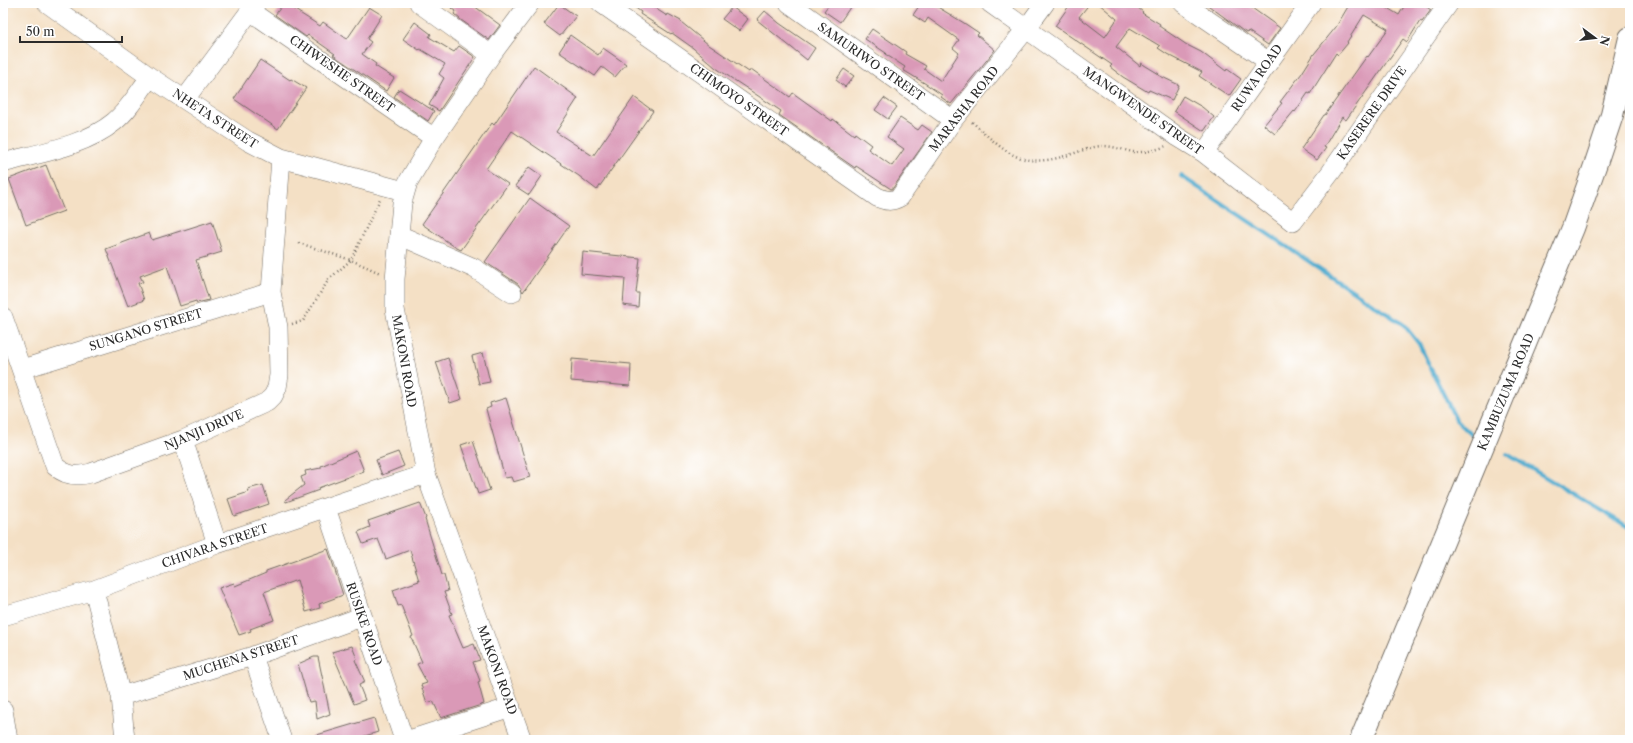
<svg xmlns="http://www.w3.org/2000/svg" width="1633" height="743" font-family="'Libre Caslon Text',serif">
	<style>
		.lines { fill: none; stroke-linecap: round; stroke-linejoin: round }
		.stream { stroke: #51accf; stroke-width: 4 }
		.building { fill: #da99b7 }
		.minor-casing { stroke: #716a61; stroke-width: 20 }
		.major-casing { stroke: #716a61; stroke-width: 24 }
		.path { stroke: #716a61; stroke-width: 2.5; stroke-dasharray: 1 3; stroke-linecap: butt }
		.minor { stroke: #fff; stroke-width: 19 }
		.major { stroke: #fff; stroke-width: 22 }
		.labels { text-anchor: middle; stroke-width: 3; stroke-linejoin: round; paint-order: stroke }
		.street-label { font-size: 12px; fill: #2b2b2b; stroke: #fff }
	</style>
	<rect width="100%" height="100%" fill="#fff"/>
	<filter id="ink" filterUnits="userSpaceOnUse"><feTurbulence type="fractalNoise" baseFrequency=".025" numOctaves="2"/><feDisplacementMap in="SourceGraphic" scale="8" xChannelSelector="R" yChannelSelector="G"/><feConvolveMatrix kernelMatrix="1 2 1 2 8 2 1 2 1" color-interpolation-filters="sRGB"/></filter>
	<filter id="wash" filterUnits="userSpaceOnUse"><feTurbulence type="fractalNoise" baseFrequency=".012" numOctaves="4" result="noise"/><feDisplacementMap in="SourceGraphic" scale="16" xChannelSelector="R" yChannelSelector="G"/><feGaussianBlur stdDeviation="0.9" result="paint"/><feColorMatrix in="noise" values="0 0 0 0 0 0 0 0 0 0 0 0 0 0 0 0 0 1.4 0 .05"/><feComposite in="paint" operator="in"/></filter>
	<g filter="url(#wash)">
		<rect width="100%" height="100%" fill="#f4e0c5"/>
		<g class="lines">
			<path class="stream" d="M1181,176L1404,325L1419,344L1456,420L1473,436
				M1507,454L1630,528"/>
		</g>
		<g id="blocks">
			<path class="building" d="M284,3L320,26L323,22L347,39L369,7L382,15L367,39L371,42L362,54L376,64L375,66L394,78L386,91L333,55L335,54L308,35L306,37L275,15Z
				M445,3H470L500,25L489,40L461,20L454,14L456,11Z
				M629,3H647L667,16L668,14L681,21V22L709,45L749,72L751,69L790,97L793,93L832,121L833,119L854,135L855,133L871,145L868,149L892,166L904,149L887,137L900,118L918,130L922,125L932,132L893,188L891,189L856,166L855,168L779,115L781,111L716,68L693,48L672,33L671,34L640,14L641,12Z
				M830,3H853L840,22L824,11Z
				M921,3H931L964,23L979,33L977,35L995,50L951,104L941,97L942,95L926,84L903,70L905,67L885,54L886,53L865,39L872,29L906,52L905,54L926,66L924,69L941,81L959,53L953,48L959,40L928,18L925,23L913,15Z
				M1071,3H1090L1079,17L1105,37L1117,19L1098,3H1132L1143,12L1142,13L1160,24L1159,26L1187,45L1201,52L1226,71L1227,69L1241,79L1229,96L1199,76L1202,72L1167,54L1158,48L1160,46L1130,28L1116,47L1140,66L1141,63L1159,74L1158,75L1179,85L1172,100L1149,90L1148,92L1123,77L1110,67L1112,65L1055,26Z
				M1205,3H1245L1280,28L1268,45L1248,31L1247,33L1243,31Z
				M1346,3H1379L1399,15L1406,3H1421L1431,10L1422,22L1420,21L1407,42L1403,39L1346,120L1342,117L1324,147L1326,148L1317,160L1301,149L1324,115H1325L1367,56L1368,57L1388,29L1364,15L1347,42L1348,43L1338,55L1336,53L1310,94L1308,93L1295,112L1294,111L1275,134L1264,125L1282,103L1280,102L1302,73L1314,54L1336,27L1349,5Z
				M559,4L576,16L560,36L544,24Z
				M732,7L748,19L739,31L722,19Z
				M765,11L779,23L815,48L807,60L757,20Z
				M415,22L431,34L429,37L454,52L459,46L475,57L439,111L429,105L444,78L439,74L445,64L420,49L419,50L403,39Z
				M570,35L598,55L603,48L626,64L615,77L602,67L595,76L559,52Z
				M260,60L290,80L291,79L306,88L278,129L234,99Z
				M534,66L578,98L556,132L593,156L634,97L653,111L597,190L579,176L512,131L486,169L508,184L461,250L455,247L422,224L492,123L494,125Z
				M844,69L854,76L845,87L836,80Z
				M399,89L434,111L428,121L394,97Z
				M1183,96L1202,107L1214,117L1204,131L1174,111Z
				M884,98L897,107L888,119L875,110Z
				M46,165L64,211L26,225L9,179Z
				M529,167L542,176L529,195L515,186Z
				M530,198L569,226L523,292L518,284L485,262Z
				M212,221L222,252L196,260L209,300L197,303L196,301L180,306L167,266L140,276L143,282L138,283L144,300L128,306L106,249L149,233L152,240Z
				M583,252L640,258L636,293H639L638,307L623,305L625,278L581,274Z
				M483,353L490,382L479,384L472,356Z
				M448,358L462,399L450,403L436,362Z
				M572,359L631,364L630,386L571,381Z
				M506,398L530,477L513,482L511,477L505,478L486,409L491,407L490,403Z
				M473,441L490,490L478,494L461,445Z
				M356,451L364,471L318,488L319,490L286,502L285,500L304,485L301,477L306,475L305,471L321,468V466Z
				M398,452L404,466L382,475L376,460Z
				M263,485L269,504L234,516L228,499L249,492L248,489Z
				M420,503L426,518L425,519L442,575H444L448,591L444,592L452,614L449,615L463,648L474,644L480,660L473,662L480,681L478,682L484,704L441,718L433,701L427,703L421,685L427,683L417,664L422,662L411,637L413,636L401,605L398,606L393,590L419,581L410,550L386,559L378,539L363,544L358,532L370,527L368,521Z
				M328,549L343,595L319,604L320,608L306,612L297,580L264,592L274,620L250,629L251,631L239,635L219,588L234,583L235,586L266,573V571Z
				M352,646L357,659L355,660L365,682L359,685L365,700L354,704L332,652Z
				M314,657H318L330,714L317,719L315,701L309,702L298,664Z
				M374,718L378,732L352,740H310V737Z"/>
		</g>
	</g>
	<g filter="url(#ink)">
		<use href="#blocks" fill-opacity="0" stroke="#716a61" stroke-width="1"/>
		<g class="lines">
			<defs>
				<path id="minor" d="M47,3L150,77L248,141L281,158L404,191
					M419,3L491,55
					M601,3L877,197C886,201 891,202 900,197L953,120L1026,29L1045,3
					M789,3L953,120
					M990,3L1178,137L1204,153L1293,222L1331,172L1449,3
					M1183,3L1269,62
					M250,11L434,138
					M185,99L256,3
					M1204,153L1311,3
					M3,163C39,153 85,146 114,122C129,110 139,92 150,77
					M399,235L474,268L512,293
					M3,317L55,466C66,476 77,477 91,473L183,440L267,402L273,396L277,388L279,375L278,327L271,292L281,158
					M22,369L271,292
					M183,440L217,544
					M326,508L404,740
					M94,590L121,696L125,740
					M3,616L94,590L217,544L426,474
					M253,656L282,740
					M121,696L253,656L361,617
					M3,710L8,740
					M409,740L511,707
					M522,740L426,474L395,309V279L402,203L408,182L434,138L491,55L530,3"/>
				<path id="major" d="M1361,740L1573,228L1596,163L1612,115L1630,38"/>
			</defs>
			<use href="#minor" class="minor-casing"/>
			<use href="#major" class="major-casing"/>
			<path class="path" d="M972,122C1004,150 1018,170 1065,156C1077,153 1091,146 1103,146C1113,146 1123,150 1133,152C1143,153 1157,150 1166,146
				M299,243L351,260L380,273
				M292,324L303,321L329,279L351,260L380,199"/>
			<use href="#minor" class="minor"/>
			<use href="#major" class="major"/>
		</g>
	</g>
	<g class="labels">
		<g class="street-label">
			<text transform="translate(871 62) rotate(35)" y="4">SAMURIWO STREET</text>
			<text transform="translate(342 74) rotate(35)" y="4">CHIWESHE STREET</text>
			<text transform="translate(1257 78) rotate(-55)" y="4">RUWA ROAD</text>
			<text transform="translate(739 100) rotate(35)" y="4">CHIMOYO STREET</text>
			<text transform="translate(964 109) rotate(-52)" y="4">MARASHA ROAD</text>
			<text transform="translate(1143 111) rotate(35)" y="4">MANGWENDE STREET</text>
			<text transform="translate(1372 113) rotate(-55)" y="4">KASERERE DRIVE</text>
			<text transform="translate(215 119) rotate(33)" y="4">NHETA STREET</text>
			<text transform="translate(146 330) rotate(-17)" y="4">SUNGANO STREET</text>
			<text transform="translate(404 361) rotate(80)" y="4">MAKONI ROAD</text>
			<text transform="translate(1506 392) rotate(-67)" y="4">KAMBUZUMA ROAD</text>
			<text transform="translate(204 430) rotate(-23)" y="4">NJANJI DRIVE</text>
			<text transform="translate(215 546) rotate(-19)" y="4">CHIVARA STREET</text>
			<text transform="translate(364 624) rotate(71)" y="4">RUSIKE ROAD</text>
			<text transform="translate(241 658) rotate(-18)" y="4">MUCHENA STREET</text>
			<text transform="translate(497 670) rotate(70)" y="4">MAKONI ROAD</text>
		</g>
	</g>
	<rect width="1633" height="743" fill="none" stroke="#fff" stroke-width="16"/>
	<g transform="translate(1595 38) rotate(105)" stroke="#ffffff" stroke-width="3" paint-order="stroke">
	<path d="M0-3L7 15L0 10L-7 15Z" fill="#2b2b2b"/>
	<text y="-6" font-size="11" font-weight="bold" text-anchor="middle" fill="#2b2b2b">N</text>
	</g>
	<path d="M20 36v6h102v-6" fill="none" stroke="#2b2b2b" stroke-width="2"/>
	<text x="26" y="36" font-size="12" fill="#2b2b2b" stroke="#ffffff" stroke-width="3" paint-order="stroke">50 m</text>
</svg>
